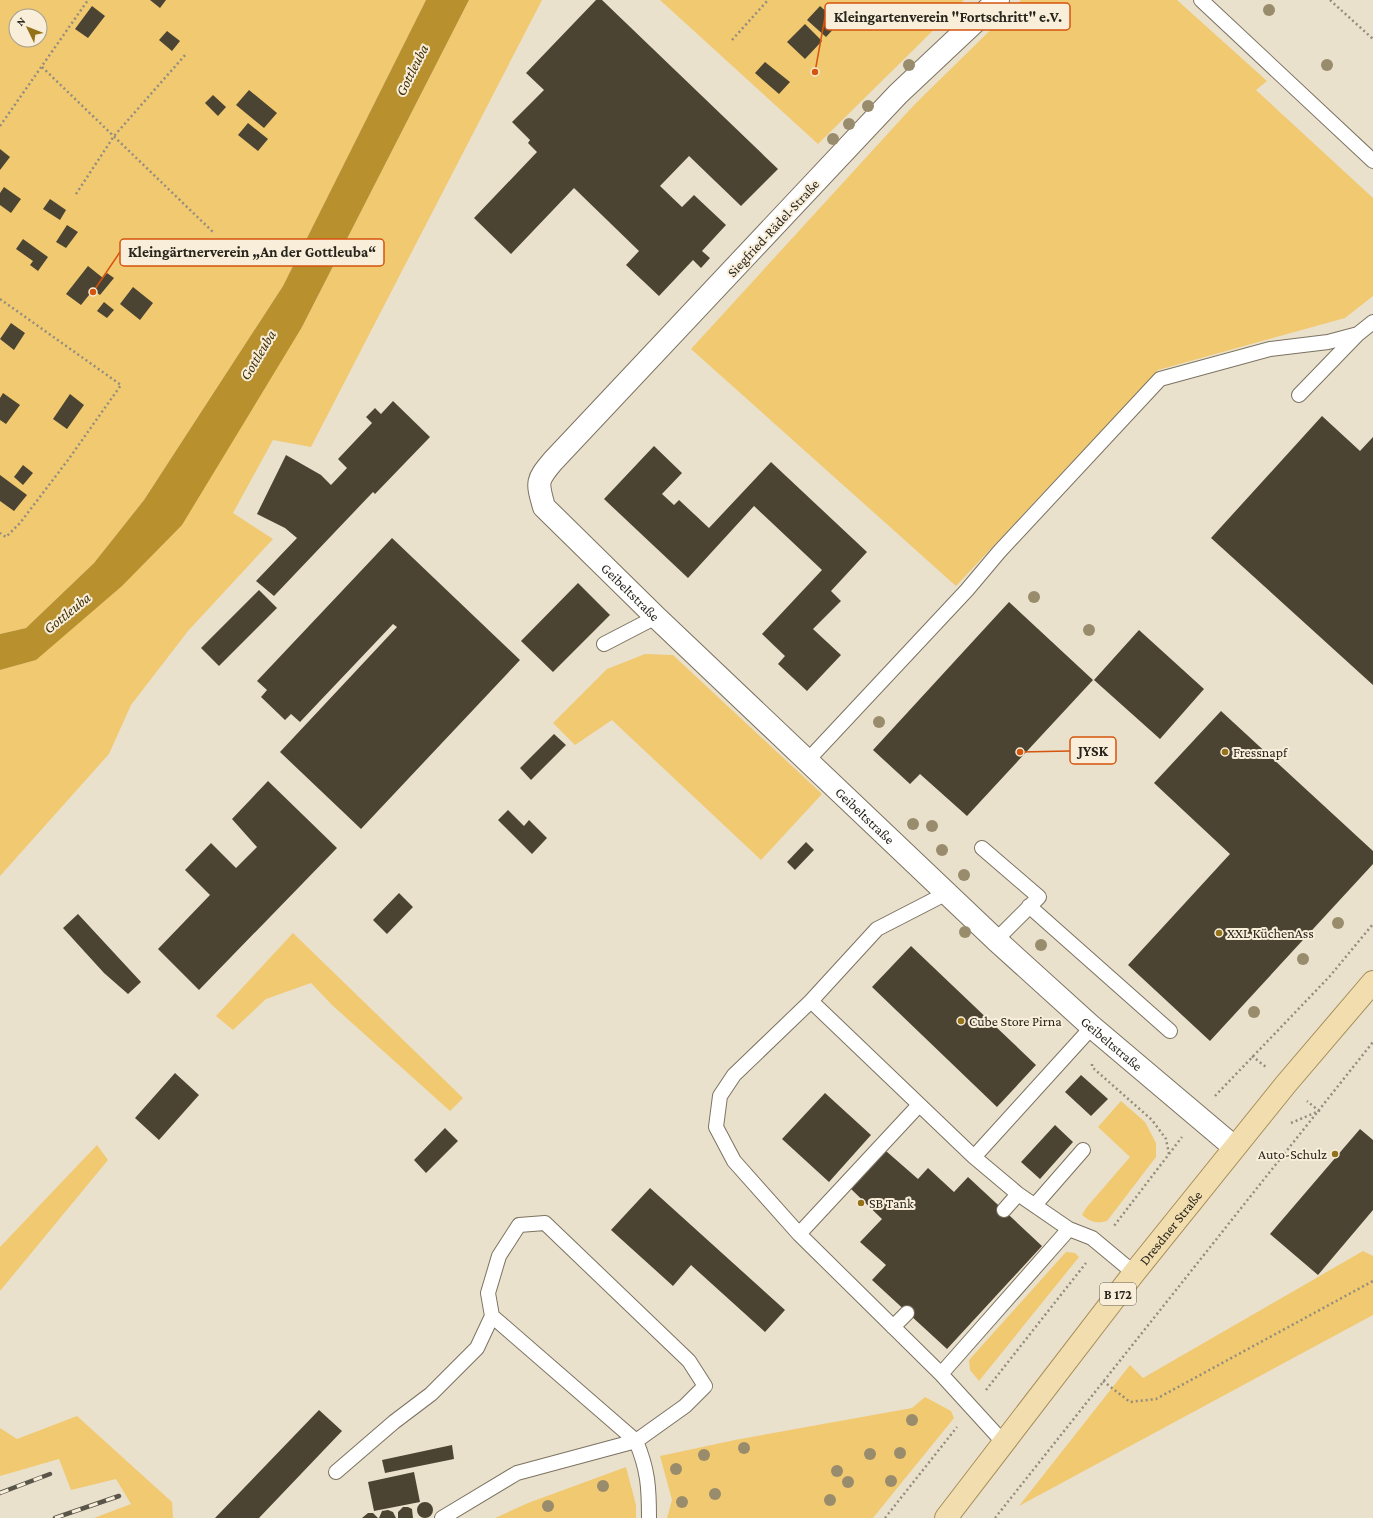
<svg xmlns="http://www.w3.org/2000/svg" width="1373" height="1518" font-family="'Crimson Pro',serif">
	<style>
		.green { fill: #f0c971; fill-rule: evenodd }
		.water { fill: #b8902d }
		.building { fill: #4c4433 }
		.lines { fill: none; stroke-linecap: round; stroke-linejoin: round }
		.lane-casing { stroke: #7b7260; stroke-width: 16 }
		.street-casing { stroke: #7b7260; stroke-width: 24 }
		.primary-casing { stroke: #a68e58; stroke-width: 24 }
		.path { stroke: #938d7e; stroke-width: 2.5; stroke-dasharray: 2 3; stroke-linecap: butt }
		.lane { stroke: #fff; stroke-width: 14 }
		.street { stroke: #fff; stroke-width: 22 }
		.primary { stroke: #f2ddae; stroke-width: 22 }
		.rail-casing { stroke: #595549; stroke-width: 4.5 }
		.rail { stroke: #f8eeda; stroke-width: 3; stroke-dasharray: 9; stroke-linecap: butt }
		.tree { fill: #998c6d }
		.poi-dot { fill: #94721a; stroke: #f8eeda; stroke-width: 1.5 }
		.labels { text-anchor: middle; stroke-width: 4; stroke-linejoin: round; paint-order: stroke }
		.shield { fill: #f8eeda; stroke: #666156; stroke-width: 1 }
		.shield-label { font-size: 13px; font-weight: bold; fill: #28251d }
		.street-label { font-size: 14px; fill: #28251d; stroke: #f8eeda }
		.poi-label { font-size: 14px; fill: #28251d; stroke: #f8eeda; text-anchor: start }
		.water-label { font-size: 15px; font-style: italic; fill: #423107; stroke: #f8eeda }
		.leader { fill: none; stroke: #d5540e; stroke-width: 1.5 }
		.callout-dot { fill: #d5540e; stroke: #f8eeda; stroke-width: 1.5 }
		.callout { fill: #f8eeda; stroke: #d5540e; stroke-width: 1.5 }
		.callout-label { font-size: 15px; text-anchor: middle; font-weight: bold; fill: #28251d }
	</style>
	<rect width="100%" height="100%" fill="#eae1cd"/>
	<path class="green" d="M0,0H426L283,286L144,500L94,563L26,628L0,634ZM16,16H40V40H16Z
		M469,0H542L311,447L273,440L233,513L273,539L188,631L131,705L109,754L0,876V670L36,660L302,327Z
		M660,0H964L818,144Z
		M1021,0H1177L1267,81L1256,90L1373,198V296L1345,318L1158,370L956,586L691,349L914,105Z
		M645,654L673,655L822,794L761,860L612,720L575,745L553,723L607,669Z
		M293,933L463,1098L450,1111L332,1005L311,983L266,999L233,1030L216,1016Z
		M1121,1101L1145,1122L1156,1143V1157L1107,1221C1096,1224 1091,1222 1082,1215L1086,1208L1130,1157L1098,1127Z
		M97,1145L108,1160L0,1291V1247Z
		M1363,1251L1373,1256V1315L1019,1506L1130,1365L1143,1378Z
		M1066,1252L1075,1253L1079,1257L979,1381L970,1370L969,1360Z
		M925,1397L951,1411L954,1418L873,1518H667L672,1500L660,1456L735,1440L912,1408Z
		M77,1416L172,1502L173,1518H94L131,1504L116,1479L71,1490L59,1459L0,1476V1428L17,1439Z
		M626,1467L636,1505V1518H495L528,1503Z"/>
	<path class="water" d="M426,0H469L302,327L182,525L122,586L36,660L0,670V634L26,628L94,563L144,500L283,286Z"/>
	<path class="building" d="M150,0H166L160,8Z
		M596,0H602L778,169L741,206L689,156L660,186L682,207L694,195L726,225L702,251L710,258L701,268L693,260L659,296L626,265L639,251L574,188L511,254L474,218L537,152L528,143L530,140L512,122L544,90L526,73Z
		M92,6L105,16L88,38L75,29Z
		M820,6L839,23L826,37L807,20Z
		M805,24L822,41L805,59L787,42Z
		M167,31L180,41L172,51L159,40Z
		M765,62L790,82L779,94L755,73Z
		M249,90L277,113L264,128L236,105Z
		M213,95L226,107L218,116L205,103Z
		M248,123L268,139L258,151L238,135Z
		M0,149L10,157L0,170Z
		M4,187L21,199L11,213L0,205V193Z
		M50,199L66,210L60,220L43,209Z
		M67,225L78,232L66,248L56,242Z
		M23,239L48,257L38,271L30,265L33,261L16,249Z
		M88,266L103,278L107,273L114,278L100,295L93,290L81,305L66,294Z
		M133,287L153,303L140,320L120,304Z
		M104,302L114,310L107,318L97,311Z
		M11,323L25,333L14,350L0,339Z
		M3,393L20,405L6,424L0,420V398Z
		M70,394L84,405L67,429L53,419Z
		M393,401L430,437L375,494L373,492L274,596L256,581L297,538L285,528L257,514L286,455L321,475L331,485L347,468L338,459L372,423L366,417L375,408L381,414Z
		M1322,416L1360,451L1373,437V685L1211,538Z
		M654,446L682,473L662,494L674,505L679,500L709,528L771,462L867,552L831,591L841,601L813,629L841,655L807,691L778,664L785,656L762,634L822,570L754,506L688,578L604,499Z
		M23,465L33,473L23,485L14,477Z
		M0,475L27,495L14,511L0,501Z
		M392,538L520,660L361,829L280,752L397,627L393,624L300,722L291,714L285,720L261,697L267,690L257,681Z
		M578,583L610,615L553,672L521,641Z
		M259,590L277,608L219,666L201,648Z
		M1009,602L1093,680L967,816L920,774L910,784L873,750Z
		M1139,630L1204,689L1160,739L1094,680Z
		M1221,711L1373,851V864L1210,1041L1128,965L1230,854L1154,783Z
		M554,734L566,745L531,780L520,768Z
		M268,781L337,848L199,990L158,949L210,895L185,870L211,843L236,868L257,847L232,819Z
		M508,810L524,826L529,820L547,838L532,854L498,820Z
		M806,842L814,850L795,870L787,862Z
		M399,893L413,907L387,934L373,920Z
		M78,914L141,982L128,994L104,973L63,928Z
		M911,946L1036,1065L997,1107L872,987Z
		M175,1073L199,1095L159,1140L135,1118Z
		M1081,1075L1108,1099L1091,1116L1065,1092Z
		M825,1093L871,1135L829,1182L782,1139Z
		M1055,1125L1073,1142L1040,1179L1021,1162Z
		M445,1128L458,1141L426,1173L414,1160Z
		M1360,1129L1373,1140V1210L1318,1275L1270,1234Z
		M886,1151L918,1179L928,1168L954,1192L968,1177L1042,1246L947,1349L872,1280L886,1265L860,1242L882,1219L851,1189Z
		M650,1188L785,1310L765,1332L691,1265L673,1286L611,1230Z
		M319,1410L342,1431L259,1518H215Z
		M452,1445L454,1459L385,1473L382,1460Z
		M414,1472L420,1502L374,1511L368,1482Z
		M417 1510a8 8 0 1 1 16 0a8 8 0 1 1-16 0Z
		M403,1507H408L412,1509L413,1518H398V1512Z
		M388,1510L393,1512L396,1518H379L382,1511Z
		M368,1513H373L378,1518H362Z"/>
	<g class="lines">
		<defs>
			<path id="lane" d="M1201,0L1373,161
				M1299,395L1358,334
				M604,644L656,617
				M807,761L967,590L999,552L1160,379L1270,349L1328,342L1358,334L1373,322
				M982,848L1039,897L996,940
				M1029,906L1170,1031
				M811,1001L877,929L947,893
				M919,1105L799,1234L734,1161L716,1127L720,1096L734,1075L811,1001L974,1157L1092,1027
				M974,1157L1018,1194L1069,1229L1092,1238L1134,1273
				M1035,1205L1083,1150
				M1004,1210L1018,1194
				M799,1234L941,1374L1004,1443
				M492,1316L636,1441C648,1470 649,1487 649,1518
				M893,1327L907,1313
				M941,1374L1069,1229
				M336,1472L394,1422L431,1394L477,1348L492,1316L488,1293L499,1256L519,1225L545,1223L689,1361L705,1386L685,1406L636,1441L517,1473L442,1518"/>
			<g id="street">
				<path id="s1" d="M998,0L898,94L553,461C536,481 537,482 544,507L656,617L996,940L1092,1027L1234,1147"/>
			</g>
			<g id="primary">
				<path id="s2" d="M946,1518L1134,1273L1286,1084L1373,982"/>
			</g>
		</defs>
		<use href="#lane" class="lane-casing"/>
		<use href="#street" class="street-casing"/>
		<use href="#primary" class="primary-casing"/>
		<path class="path" d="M1330,0L1373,39
			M732,40L768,0
			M42,67L214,233
			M0,126L88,0
			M76,194L114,136L186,54
			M0,299L121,385L68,460L20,523L6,537L0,533
			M1252,1056L1266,1067
			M1092,1064V1067L1152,1120L1166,1139L1169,1154L1114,1226
			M1215,1096L1330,976L1373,924
			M1291,1123L1319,1111L1307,1101
			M1169,1154L1182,1137
			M1103,1381L1130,1402L1156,1399L1373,1281
			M986,1390L1086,1263
			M885,1518L957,1427
			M995,1518L1373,1042"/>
		<use href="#lane" class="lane"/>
		<use href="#street" class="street"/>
		<use href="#primary" class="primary"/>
		<defs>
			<path id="rail" d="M0,1493L50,1474
				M55,1518L119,1496"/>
		</defs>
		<use href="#rail" class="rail-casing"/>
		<use href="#rail" class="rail"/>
	</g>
	<g class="tree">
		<circle cx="1269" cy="10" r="6"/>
		<circle cx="909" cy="65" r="6"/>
		<circle cx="1327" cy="65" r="6"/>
		<circle cx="868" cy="106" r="6"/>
		<circle cx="849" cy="124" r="6"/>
		<circle cx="833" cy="139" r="6"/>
		<circle cx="1034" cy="597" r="6"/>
		<circle cx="1089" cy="630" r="6"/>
		<circle cx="879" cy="722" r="6"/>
		<circle cx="913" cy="824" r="6"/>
		<circle cx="932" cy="826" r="6"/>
		<circle cx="942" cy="850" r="6"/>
		<circle cx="964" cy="875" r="6"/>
		<circle cx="1338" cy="923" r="6"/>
		<circle cx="965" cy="932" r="6"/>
		<circle cx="1041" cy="945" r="6"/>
		<circle cx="1303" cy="959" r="6"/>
		<circle cx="1254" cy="1012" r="6"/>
		<circle cx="912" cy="1420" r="6"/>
		<circle cx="744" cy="1448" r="6"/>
		<circle cx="900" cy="1453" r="6"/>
		<circle cx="870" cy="1454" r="6"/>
		<circle cx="704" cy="1455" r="6"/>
		<circle cx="676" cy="1469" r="6"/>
		<circle cx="837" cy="1471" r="6"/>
		<circle cx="891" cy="1481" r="6"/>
		<circle cx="848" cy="1482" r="6"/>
		<circle cx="603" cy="1486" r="6"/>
		<circle cx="715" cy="1494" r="6"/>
		<circle cx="830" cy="1500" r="6"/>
		<circle cx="682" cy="1502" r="6"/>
		<circle cx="548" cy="1506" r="6"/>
	</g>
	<g class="poi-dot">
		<circle cx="1225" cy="752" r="4"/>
		<circle cx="1219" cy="933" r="4"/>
		<circle cx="961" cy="1021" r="4"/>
		<circle cx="1335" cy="1154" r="4"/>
		<circle cx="861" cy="1203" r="4"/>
	</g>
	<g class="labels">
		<rect class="shield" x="1100" y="1283" width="36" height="22" rx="3"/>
		<g class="shield-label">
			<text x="1118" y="1299">B 172</text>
		</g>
		<g class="street-label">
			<text transform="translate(773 228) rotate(-47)" y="5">Siegfried-Rädel-Straße</text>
			<text dy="5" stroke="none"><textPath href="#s1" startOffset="813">Geibeltstraße</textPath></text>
			<text dy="5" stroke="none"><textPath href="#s1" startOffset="1137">Geibeltstraße</textPath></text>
			<text dy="5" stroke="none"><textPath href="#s1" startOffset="1473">Geibeltstraße</textPath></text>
			<text dy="5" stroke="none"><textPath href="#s2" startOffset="367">Dresdner Straße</textPath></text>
		</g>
		<g class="poi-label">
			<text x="1233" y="757">Fressnapf</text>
			<text x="1227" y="938">XXL KüchenAss</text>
			<text x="969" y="1026">Cube Store Pirna</text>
			<text x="1327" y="1159" text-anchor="end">Auto-Schulz</text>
			<text x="869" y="1208">SB Tank</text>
		</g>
		<g class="water-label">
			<text transform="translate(412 70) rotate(-63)" y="5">Gottleuba</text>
			<text transform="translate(258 355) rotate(-59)" y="5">Gottleuba</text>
			<text transform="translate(67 613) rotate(-39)" y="5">Gottleuba</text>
		</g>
	</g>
	<path class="leader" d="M815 72L825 17M93 292L120 252M1020 752L1070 751"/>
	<g class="callout-dot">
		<circle cx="815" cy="72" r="4"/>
		<circle cx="93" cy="292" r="4"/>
		<circle cx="1020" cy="752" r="4"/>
	</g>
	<g class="callout">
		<rect x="825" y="3" width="245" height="27" rx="4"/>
		<rect x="120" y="239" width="264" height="27" rx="4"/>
		<rect x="1070" y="737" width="46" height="27" rx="4"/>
	</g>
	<g class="callout-label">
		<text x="948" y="22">Kleingartenverein "Fortschritt" e.V.</text>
		<text x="252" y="257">Kleingärtnerverein „An der Gottleuba“</text>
		<text x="1093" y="756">JYSK</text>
	</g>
	<g transform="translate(28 28) rotate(313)"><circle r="19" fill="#f8eeda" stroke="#a59e8e"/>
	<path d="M0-3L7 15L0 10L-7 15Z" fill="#94721a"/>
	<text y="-6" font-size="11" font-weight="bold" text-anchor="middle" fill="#28251d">N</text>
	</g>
</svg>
